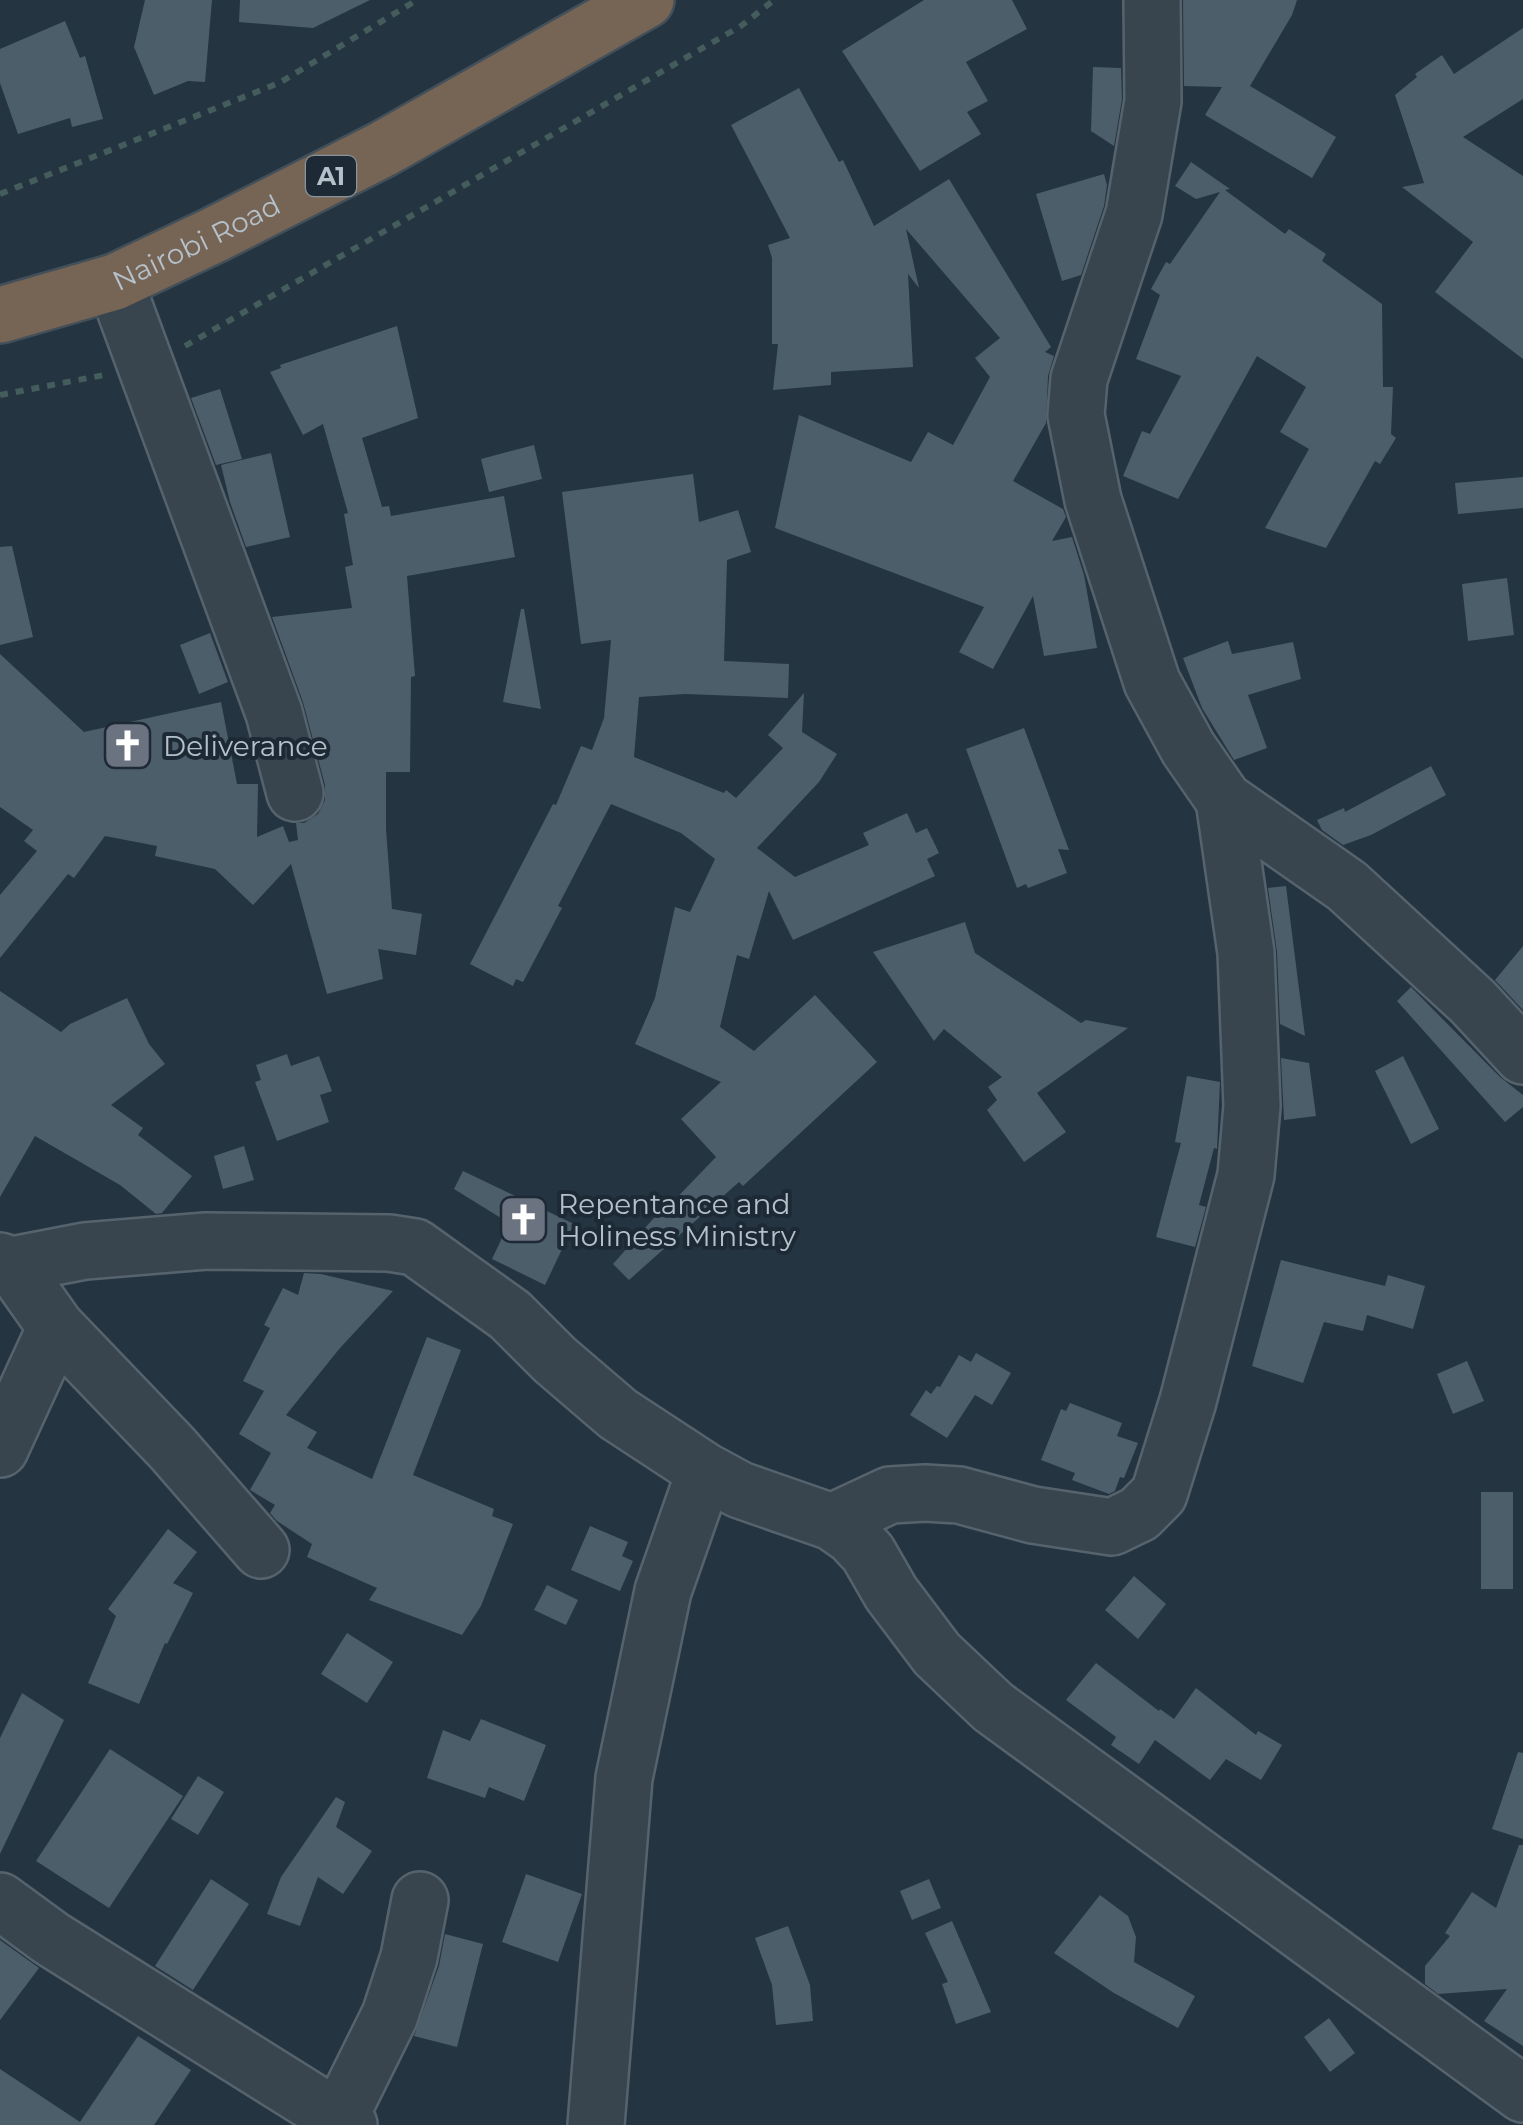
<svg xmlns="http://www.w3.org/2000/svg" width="1523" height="2125" font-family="Montserrat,sans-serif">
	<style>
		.building { fill: #4d5e6b }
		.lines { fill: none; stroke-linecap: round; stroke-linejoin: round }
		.minor-casing { stroke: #56636d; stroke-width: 60 }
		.highway-casing { stroke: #43505a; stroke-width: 60 }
		.path { stroke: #445d5c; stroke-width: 6; stroke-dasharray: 8 8; stroke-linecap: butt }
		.minor { stroke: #38454f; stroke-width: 55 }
		.highway { stroke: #766455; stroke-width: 55 }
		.labels { text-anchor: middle; stroke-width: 8; stroke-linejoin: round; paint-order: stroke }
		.shield { fill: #1d2a35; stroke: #87939d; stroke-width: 2.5 }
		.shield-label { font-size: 25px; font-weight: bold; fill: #b4c0ca }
		.street-label { font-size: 28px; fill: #b4c0ca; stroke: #1d2a35 }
		.poi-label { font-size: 28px; fill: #b4c0ca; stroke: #1d2a35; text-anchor: start }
	</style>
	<rect width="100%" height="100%" fill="#243440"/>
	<path class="building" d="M145,0H212L205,82L188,81L154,95L134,47Z
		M240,0H370L313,28L239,22Z
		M924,0H1012L1027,29L966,62L988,101L967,112L981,134L920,171L842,51Z
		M1183,0H1297L1292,15L1250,86L1336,137L1312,178L1205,115L1222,87L1184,86Z
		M65,21L80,58L85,56L103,119L72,127L70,118L18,134L0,83V49Z
		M1523,28V99L1463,137L1523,176V359L1435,292L1473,242L1402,187L1424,183L1395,95L1417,77L1415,74L1442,55L1454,74Z
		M1093,67L1121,68L1122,99L1114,146L1091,131Z
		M799,88L839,162L843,160L874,226L949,179L1051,347L1045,352L1054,356L1048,376L1046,423L1013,481L1063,509L1066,517L1052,541L1072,537L1084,575L1097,648L1044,656L1033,596L993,669L959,652L984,607L775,528L799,415L911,462L928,432L953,445L990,377L975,358L1000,338L906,229L919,288L908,274L913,367L831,372V385L773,390L778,344H772V258L768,245L790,238L731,125Z
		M1191,162L1230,189L1225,190L1285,234L1289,229L1326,254L1322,261L1382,304L1383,387H1393L1391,434L1396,438L1380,464L1375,461L1326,548L1265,528L1309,449L1280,432L1306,387L1257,356L1178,499L1123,476L1142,431L1150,434L1181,376L1136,359L1160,295L1151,289L1166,262L1170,264L1220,192L1196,199L1175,186Z
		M1104,174L1107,185L1104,206L1081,275L1062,281L1036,194Z
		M397,326L418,418L362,438L382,507L389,506L391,516L504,496L515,557L407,576L415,676L411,677L410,772H386V829L392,909L422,914L416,955L378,949L383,979L327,994L291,864L253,905L215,869L155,856L157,846L105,836L74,878L68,874L0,958V895L37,851L24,841L33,830L0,807V654L84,732L221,702L237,784H258L257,837L283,826L289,842L298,840L296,823H304L318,814L325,800V785L303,702L272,617L352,608L345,567L353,565L344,514L348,513L323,424L303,435L270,372L281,368L280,365Z
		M220,389L242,459L216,465L191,398Z
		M534,445L542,479L489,492L481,459Z
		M271,453L290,537L246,547L230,502L221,465Z
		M693,474L699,522L738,510L751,552L727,560L724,661L789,664L788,698L685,694L639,697L634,757L724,793L726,790L736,798L783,748L768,735L804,693L802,732L837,754L819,782L757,848L795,877L869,845L863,833L907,813L916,833L927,828L939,853L927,859L935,876L793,940L769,891L749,959L737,955L720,1027L754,1051L815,995L877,1062L743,1186L739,1182L629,1280L613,1264L661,1210L663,1212L716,1157L681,1119L721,1082L635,1044L655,998L675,907L690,912L715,859L681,833L611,804L558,906L562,908L523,982L516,979L513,986L470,964L553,804L556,805L581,746L592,750L604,718L611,640L581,644L562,492Z
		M1523,477V508L1458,514L1455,483Z
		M12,546L33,637L0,645V547Z
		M1507,578L1514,635L1468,641L1462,584Z
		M521,609H524L541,709L503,702Z
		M210,633L228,682L199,694L180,645Z
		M1228,641L1232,654L1293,642L1301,679L1248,695L1267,748L1234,760L1202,708L1183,658Z
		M1024,728L1069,850L1058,849L1067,873L1028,888L1026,884L1017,888L966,749Z
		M1431,766L1446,795L1371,835L1343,845L1322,830L1317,820L1344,808L1345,812Z
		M1286,886L1298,981L1305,1036L1280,1024L1277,952L1268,888Z
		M965,922L975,953L1081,1023L1086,1020L1128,1028L1037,1093L1066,1132L1024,1162L987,1110L997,1100L988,1087L1002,1077L944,1029L934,1041L873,952Z
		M1523,946V1010L1495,980Z
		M1411,987L1500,1077L1523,1095V1107L1505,1122L1397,1001Z
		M0,991L61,1032L70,1024L127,998L149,1044L165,1064L111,1105L143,1128L138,1135L192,1176L162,1213L156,1214L120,1185L35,1136L0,1197Z
		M287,1054L291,1066L319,1056L332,1091L320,1095L329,1122L277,1141L255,1082L261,1080L256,1065Z
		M1403,1056L1439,1129L1411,1144L1375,1071Z
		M1281,1058L1309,1063L1316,1116L1284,1120Z
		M1187,1076L1220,1082L1217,1149L1214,1148L1199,1205L1206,1207L1195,1247L1156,1237L1181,1143L1175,1142Z
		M244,1146L254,1180L223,1189L214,1156Z
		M463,1171L574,1224L545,1285L492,1259L509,1223L454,1189Z
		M1281,1260L1385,1286L1388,1275L1425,1286L1413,1329L1367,1315L1363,1331L1324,1322L1303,1383L1252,1366Z
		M304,1273L321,1274L393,1291L340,1348L286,1415L317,1432L307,1448L372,1479L427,1337L461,1350L413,1475L494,1509L492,1516L513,1524L481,1606L462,1635L369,1600L377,1588L307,1557L312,1544L277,1521L270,1513L275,1505L250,1490L271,1453L239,1434L264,1391L243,1381L270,1328L264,1325L283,1288L298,1295Z
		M976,1353L1011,1373L992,1405L975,1395L947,1438L910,1415L926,1390L931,1394L937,1386L940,1387L959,1355L971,1362Z
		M1467,1361L1484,1401L1453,1414L1437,1374Z
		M1070,1403L1122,1423L1117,1436L1138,1443L1124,1478L1120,1477L1115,1491L1109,1494L1072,1480L1075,1473L1041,1460L1061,1409L1066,1411Z
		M1481,1492H1513V1589H1481Z
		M590,1526L628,1542L622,1556L633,1561L620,1591L571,1570Z
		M168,1529L197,1552L173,1583L193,1593L167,1644L165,1643L139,1704L88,1683L116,1616L108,1609Z
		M1134,1576L1166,1604L1138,1639L1105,1610Z
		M547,1585L578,1600L566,1625L534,1610Z
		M347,1633L393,1662L367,1703L321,1674Z
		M1096,1663L1159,1711L1160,1709L1174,1719L1196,1688L1256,1735L1258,1731L1282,1745L1261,1780L1226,1759L1210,1780L1155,1740L1139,1764L1111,1745L1116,1737L1066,1700Z
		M22,1693L64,1720L0,1854V1738Z
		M481,1719L546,1745L524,1801L489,1787L485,1798L427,1778L443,1730L470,1741Z
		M110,1749L183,1796L109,1908L36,1861Z
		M1518,1752L1523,1753V1839L1492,1829Z
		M198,1776L224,1792L198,1835L171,1819Z
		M336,1797L345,1802L336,1827L372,1851L343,1894L318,1877L300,1926L267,1914L281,1877Z
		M1519,1845H1523V2046L1484,2021L1507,1989L1438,1994L1425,1984V1966L1450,1936L1445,1933L1472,1892L1496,1908Z
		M526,1874L582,1894L558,1962L502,1942Z
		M211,1879L249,1904L193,1990L155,1966Z
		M929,1879L941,1908L912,1920L900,1891Z
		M1100,1895L1128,1916L1136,1937L1134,1962L1195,1996L1178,2028L1114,1993L1054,1953Z
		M952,1921L991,2012L956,2024L942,1984L948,1982L925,1933Z
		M788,1926L810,1985L813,2021L776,2025L772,1985L755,1938Z
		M445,1934L483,1944L457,2047L414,2036L439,1966Z
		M0,1940L39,1968L0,2020Z
		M1329,2018L1355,2053L1330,2072L1304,2037Z
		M138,2036L191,2070L154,2125H0V2069L80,2122Z"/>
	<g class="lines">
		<defs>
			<path id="minor" d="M1152,0L1153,101L1134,214L1079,379L1076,415L1093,500L1152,682L1188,748L1224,800L1347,886L1473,1002L1523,1056
				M115,282L274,713L295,793
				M0,1261L12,1265L85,1251L206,1241L389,1243L415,1247L510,1315L555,1360L618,1414L705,1471L740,1490L832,1522L852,1536L868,1553L891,1593L937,1654L993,1707L1523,2094
				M12,1265L56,1327L172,1448L261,1550
				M0,1449L56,1327
				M832,1522L890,1495L925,1493L959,1495L1033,1515L1112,1527L1139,1514L1159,1494L1188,1401L1246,1175L1252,1106L1246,953L1224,800
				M0,1901L52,1939L349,2125
				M339,2118L390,2015L409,1957L420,1900
				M596,2125L624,1778L663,1591L705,1471"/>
			<g id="highway">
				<path id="s1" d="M0,315L115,282L214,235L383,149L646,0"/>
			</g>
		</defs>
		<use href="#minor" class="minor-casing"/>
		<use href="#highway" class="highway-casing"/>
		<path class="path" d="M0,194L279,83L417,0
			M185,346L741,26L774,0
			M0,395L104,375"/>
		<use href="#minor" class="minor"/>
		<use href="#highway" class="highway"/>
	</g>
	<defs>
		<symbol id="church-square" viewBox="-11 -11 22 22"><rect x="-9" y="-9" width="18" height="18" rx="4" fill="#6b7280" stroke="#1d2a35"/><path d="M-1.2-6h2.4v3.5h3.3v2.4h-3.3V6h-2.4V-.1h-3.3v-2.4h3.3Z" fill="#fff"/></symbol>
	</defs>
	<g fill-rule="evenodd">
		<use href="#church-square" x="100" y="718" width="55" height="55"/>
		<use href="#church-square" x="496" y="1192" width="55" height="55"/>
	</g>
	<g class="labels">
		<rect class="shield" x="306" y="156" width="50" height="40" rx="8"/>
		<g class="shield-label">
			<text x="331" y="185">A1</text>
		</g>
		<g class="street-label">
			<text dy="10" stroke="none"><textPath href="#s1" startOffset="210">Nairobi Road</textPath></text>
		</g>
		<g class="poi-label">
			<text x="163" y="756">Deliverance</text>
			<text x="558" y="1214">Repentance and<tspan x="558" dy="32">Holiness Ministry</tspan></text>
		</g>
	</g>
</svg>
